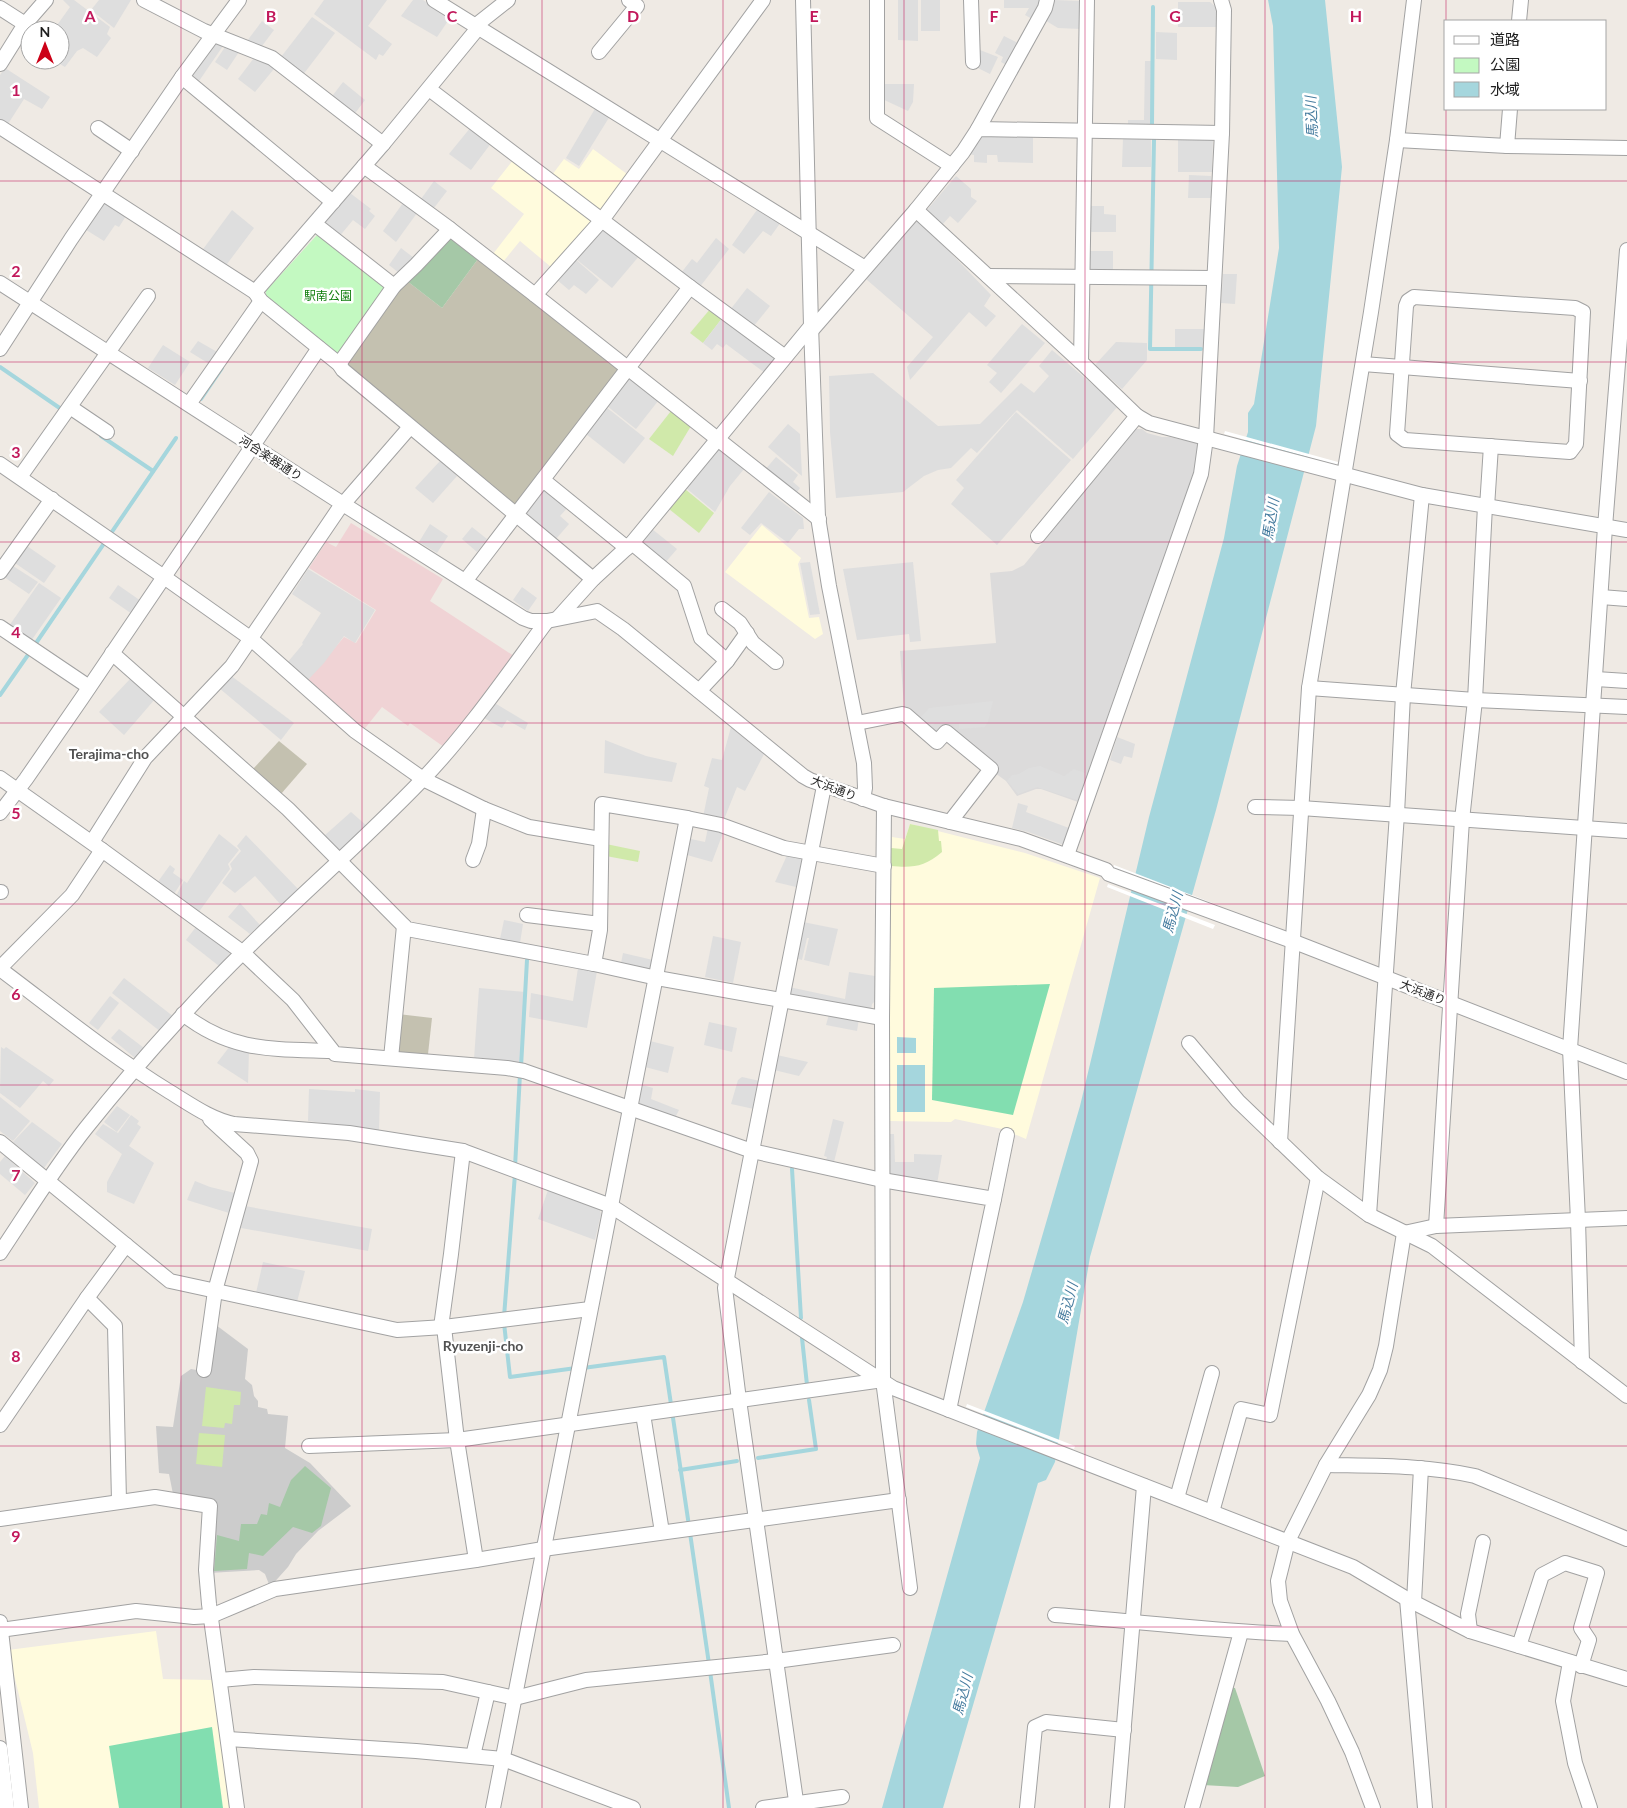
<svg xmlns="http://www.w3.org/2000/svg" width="1627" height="1808" viewBox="0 0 1627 1808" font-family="Lato,'Noto Sans JP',sans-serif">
<rect width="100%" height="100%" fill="#efeae4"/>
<!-- residential -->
<path fill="#dcdbdb" d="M1135,429H1142L1147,433L1162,437H1170L1201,444L1195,481L1138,629L1078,802L1041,789H1036L1017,796L1006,781L995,773L998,766L946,725L937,734L904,707L900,651L996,643L990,573L1012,571L1024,565Z"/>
<!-- commercial -->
<path fill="#f0d3d5" d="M351,523L443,579L430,601L514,656L444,747L410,723L408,726L382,707L362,732L307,681L344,637L356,643L376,610L309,568L326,542L336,547Z"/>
<!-- education -->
<g fill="#fffbdd">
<path d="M593,149L627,174L600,212L552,175L564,159L579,169Z"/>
<path d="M514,159L594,219L551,267L520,241L503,262L493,254L524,214L491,188Z"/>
<path d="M762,525L801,558L798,564L809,618L819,617L823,634L815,639L725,572Z"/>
<path d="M910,824L1025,853L1100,878L1026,1139L1002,1129L955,1119L951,1122L888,1121L892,837L905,839Z"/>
<path d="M156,1631L163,1679L213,1680L229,1808H39L33,1753L8,1650Z"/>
</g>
<!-- religious -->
<path fill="#ccc" d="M216,1325L248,1349L245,1379L252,1385L254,1396L258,1401V1407L267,1409L268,1414L288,1416L285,1448L310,1463L351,1506L318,1531L296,1554L288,1567L270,1587L265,1574L259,1570L209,1573L214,1505L173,1494L169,1474L159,1473L156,1426L173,1427L181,1376L191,1369L202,1371Z"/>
<!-- construction -->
<g fill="#c4c1b0">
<path d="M478,259L619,369L519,503L512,504L349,366L347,360L372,321L407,281L442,308Z"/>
<path d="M279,741L307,764L281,794L253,769Z"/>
<path d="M398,1014L432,1018L428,1054L398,1053Z"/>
</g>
<!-- grass -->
<g fill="#d0e9aa">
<path d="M711,308L723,317L703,343L690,333Z"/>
<path d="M671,411L691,426L673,456L649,439Z"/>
<path d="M685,489L714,513L699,533L669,509Z"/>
<path d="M910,824L938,830L939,841H941L942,852C924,867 913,868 891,866V848L902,849Z"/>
<path d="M606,844L640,851L638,862L606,856Z"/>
<path d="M206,1387L241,1392L240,1405H234L232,1424L225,1423L224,1428L202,1426Z"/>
<path d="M199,1433L225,1435L222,1467L196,1464Z"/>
</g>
<!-- cemetery -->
<g fill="#a5c8a7">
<path d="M449,235L478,259L442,308L407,281Z"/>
<path d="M305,1466L331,1488L321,1526L312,1533L293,1527L263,1556L249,1553L247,1569L214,1571L217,1535L239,1541L241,1524H257L261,1514L267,1515L269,1503L280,1507L291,1480Z"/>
<path d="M1227,1687L1235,1688L1265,1776L1238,1787L1203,1785Z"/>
</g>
<!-- park -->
<path fill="#c3f9c1" d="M317,235L388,286L337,357L266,299V291Z"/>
<!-- pitch -->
<g fill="#82deb0">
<path d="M1050,984L1013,1115L932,1100L934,988Z"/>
<path d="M212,1727L223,1808H119L109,1746Z"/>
</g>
<!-- parking -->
<g fill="#dedede">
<path d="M63,0H74L110,27L107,34L111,38L97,57L83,48L77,51L65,67L53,60H60V30L55,28L70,7Z"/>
<path d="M99,0H131L114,28L91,10Z"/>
<path d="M324,0H387L368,26L392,44L383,56L379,54L376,60L314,14Z"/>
<path d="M413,0H423L450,18L437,37L401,16Z"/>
<path d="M898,0H918V41L898,40Z"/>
<rect x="921" y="0" width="19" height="31"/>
<path d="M1004,0H1041L1034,20L1025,15L1029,8H1004Z"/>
<path d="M1054,0L1081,1V29L1058,28L1043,19Z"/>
<path d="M1178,2H1210L1217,8L1216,27H1178Z"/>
<path d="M312,17L335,33L302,76L281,57Z"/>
<path d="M262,21L274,30L262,46L247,41Z"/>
<path d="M1156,32L1177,33V60L1156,59Z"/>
<path d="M1004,36L1020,44L1008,66L1001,62L1003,57L995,53Z"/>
<path d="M213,41L225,43L199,81L191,74Z"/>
<path d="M227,44L241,49L227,70L215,62Z"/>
<path d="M980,50L998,57L990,74L976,67Z"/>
<path d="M257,54L278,64L255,92L238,79Z"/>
<path d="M1145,61H1152V125H1128V120H1144Z"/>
<path d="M5,68L50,97L42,109L24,99L6,127L0,123V75Z"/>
<path d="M343,82L365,100L353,116L330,99Z"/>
<path d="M885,84H914L913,102L908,111L880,98V87L884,88Z"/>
<path d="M596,107L610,116L579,166L566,158Z"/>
<path d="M471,127L492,142L471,170L449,154Z"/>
<path d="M979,136H1033V163L998,162L997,155H987V163L974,162V155L967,154Z"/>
<path d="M1123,138H1151V167H1122Z"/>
<path d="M1178,138L1213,139L1212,172H1178Z"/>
<path d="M1189,175L1211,176V198H1188Z"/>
<path d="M956,176L971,189V197L977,201L958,223L950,216L942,225L926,211Z"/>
<path d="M434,181L447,191L434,208L421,199Z"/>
<path d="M350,193L371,209L369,211L375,216L365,229L353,220L338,238L322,225Z"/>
<path d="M104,201L126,216L119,227L115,225L104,241L83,228Z"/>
<path d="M403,203L417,213L396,242L383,231Z"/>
<path d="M1090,206H1104V214L1116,215V232H1090Z"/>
<path d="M759,207L781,222L771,236L763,231L744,254L732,245Z"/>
<path d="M232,210L254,228L224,268L201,252Z"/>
<path d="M916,222H921L991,295L984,306L996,316L986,327L969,312L910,380L907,367L933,337L866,279Z"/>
<path d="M604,225L640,255L612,288L576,259Z"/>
<path d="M716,238L729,249L699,288L681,273L692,259L697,263Z"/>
<path d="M401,248L414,258L399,273L389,265Z"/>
<rect x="1090" y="251" width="23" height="19"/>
<path d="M574,258L599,280L586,294L574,285L569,290L556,279Z"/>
<path d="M1223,274H1237L1235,304L1221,303Z"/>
<path d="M747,288L770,306L753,327L730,310Z"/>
<path d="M723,317L777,358L765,373L726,344L723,348L717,344L712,350L703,343Z"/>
<path d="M1022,324L1045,343L1001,393L989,382L997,373L987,365Z"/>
<path d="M1175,329H1204L1203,348H1175Z"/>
<path d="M198,341L219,353L211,365L190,352Z"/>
<path d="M1116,342L1147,343V360L1122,389L1095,365Z"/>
<path d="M163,345L190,362L175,385L148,368Z"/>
<path d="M1052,350L1118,406L1073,459L1017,410L977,453L971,448L951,468L938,470L924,476L903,492L836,498L830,432L829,376L873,373L938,426L980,424L1021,383L1034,393L1049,376L1039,366Z"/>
<path d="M628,377L658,401L636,429L607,406Z"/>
<path d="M606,407L645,438L624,464L586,434Z"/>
<path d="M1016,412L1071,460L997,545L951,504L964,488L956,480Z"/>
<path d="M788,424L800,434L802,476L768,447Z"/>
<path d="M718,448L744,469L730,486L715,512L686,488Z"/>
<path d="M776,457L798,475L793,482L800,488L794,496L764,471Z"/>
<path d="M440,461L457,476L433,503L415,488Z"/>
<path d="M546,488L569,506L560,516L569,524L555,540L526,514Z"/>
<path d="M769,492L803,518L804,529H799L788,543L761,523L750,535L741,528Z"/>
<path d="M430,524L448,536L437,553L419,542Z"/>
<path d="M472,527L487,539L477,552L462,539Z"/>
<path d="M652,529L677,549L664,564L639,544Z"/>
<path d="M27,546L56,566L44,583L15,563Z"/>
<path d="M810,562L820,614L810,615L800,563Z"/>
<path d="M913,562L921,641L910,642L909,634L857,640L843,569Z"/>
<path d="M13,566L38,582L29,594L4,577Z"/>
<path d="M308,569L375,610L355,643L344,636L324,663L307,681L287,663L303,644L302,643L321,613L292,594Z"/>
<path d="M39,583L61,598L31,641L9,626Z"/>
<path d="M118,585L141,601L132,614L109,598Z"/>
<path d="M522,587L537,598L528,611L513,600Z"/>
<path d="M230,675L294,723L281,740L219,688Z"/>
<path d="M131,678L155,699L124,735L99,712Z"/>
<path d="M993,701L988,722L985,727L959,729V723H935L930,728L919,719L929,708Z"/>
<path d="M493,702L528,723L525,730L507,720L502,728L484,718Z"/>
<path d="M731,727L764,754L745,791L737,787L723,822L703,817L709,788L704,786L712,758L722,760Z"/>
<path d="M1117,737L1135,744L1132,758L1124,756L1121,764L1110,760Z"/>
<path d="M605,740L646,756L677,763L672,782L604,773Z"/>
<path d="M1040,766L1064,776L1074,769L1087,774L1077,800L1037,787L1018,794L1007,781L1012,775L1019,774L1029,768Z"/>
<path d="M1018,803L1028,806L1026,812L1069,828L1064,845L1028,832L1012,828Z"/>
<path d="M351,812L367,826L340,852L324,836Z"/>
<path d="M708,828L723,833L712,862L687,855L691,839L705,842Z"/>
<path d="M219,834L239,850L228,864L230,869L198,913L176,896L184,881L187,883Z"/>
<path d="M246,835L299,890L281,905L255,876L235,893L222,883L232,869L230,864L241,851L237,846Z"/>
<path d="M788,853L803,857L796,887L775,882Z"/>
<path d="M170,865L175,869L173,873L183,880L174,894L157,883Z"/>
<path d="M240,903L260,925L250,934L228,917Z"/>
<path d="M504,920L523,924L520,943L500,939Z"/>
<path d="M803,922L838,929L829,966L804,960L809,938H807L802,960L795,958Z"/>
<path d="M196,927L231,952L219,966L186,940Z"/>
<path d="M713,936L741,942L733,983L705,977Z"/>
<path d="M623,953L653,960L651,969L621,963Z"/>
<path d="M578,968L597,971L587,1028L529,1017L531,993L573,1001Z"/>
<path d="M849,972L875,976V1001L872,1004L871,1010L787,993L789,987L845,999Z"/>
<path d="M124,978L174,1017L161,1032L112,993Z"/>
<path d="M479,988L526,992L521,1063L474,1059Z"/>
<path d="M110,996L119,1003L98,1030L89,1023Z"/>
<path d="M829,1014L859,1019L857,1031L826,1025Z"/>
<path d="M709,1022L737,1028L732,1052L704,1045Z"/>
<path d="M119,1029L144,1048L135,1058L111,1038Z"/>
<path d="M650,1041L674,1047L668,1073L645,1067Z"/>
<path d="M230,1046L249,1051L248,1083L217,1063Z"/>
<path d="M1,1047L4,1049L6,1047L54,1080L49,1086L43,1081L20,1108L0,1093Z"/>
<path d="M777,1055L808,1062L799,1076L774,1070Z"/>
<path d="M742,1077L760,1081L754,1109L731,1104L738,1080Z"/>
<path d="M642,1085L653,1088L651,1099L679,1110L675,1118L639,1104Z"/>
<path d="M309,1089L355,1092V1089L380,1092L379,1131L308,1121Z"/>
<path d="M0,1097L30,1121L13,1141L0,1131Z"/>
<path d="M117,1106L130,1115L117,1132L104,1122Z"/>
<path d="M131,1115L139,1121L137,1124L141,1127L129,1146L154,1163L134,1204L107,1192V1182L122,1154L95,1134L103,1124L118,1133Z"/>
<path d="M833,1119L844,1122L834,1162L826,1160L827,1157L824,1156Z"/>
<path d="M32,1122L62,1144L44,1168L13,1142Z"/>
<path d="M889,1134H894L895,1162H914V1154L942,1155L937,1184L888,1175Z"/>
<path d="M5,1156L35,1183L25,1195L0,1174V1162Z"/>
<path d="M195,1181L210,1187L235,1193L229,1213L187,1200Z"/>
<path d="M548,1190L599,1208L601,1214L595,1240L538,1219Z"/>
<path d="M245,1206L372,1229L368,1251L241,1228Z"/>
<path d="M263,1262L305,1271L297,1302L256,1293Z"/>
</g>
<!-- water -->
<g fill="#a5d6dd">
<path d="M1268,0H1325L1342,167L1316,426L1216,810L1090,1257L1055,1462L1046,1480L1038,1483L943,1808H882L980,1458L976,1444L977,1432L1023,1302L1080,1106L1149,817L1224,538L1237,466L1248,432V413L1254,404L1279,248L1273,26Z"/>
<path d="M897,1037L916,1038V1053H897Z"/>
<rect x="897" y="1065" width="28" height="47"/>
</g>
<!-- pier -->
<g fill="#fff">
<path d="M1225,431L1338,462L1337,465L1224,434Z"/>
<path d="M1114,865L1220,906L1215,921L1110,881Z"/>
<path d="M1108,884L1215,925L1213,929L1107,887Z"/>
<path d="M967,1404L1075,1446L1074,1449L966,1407Z"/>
</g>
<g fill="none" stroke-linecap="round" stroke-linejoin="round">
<!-- stream -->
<g stroke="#a5d6dd" stroke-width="4">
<path d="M1153,7L1152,124L1154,140L1150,349H1201"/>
<path d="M0,367L64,411"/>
<path d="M201,399L222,368"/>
<path d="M101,436L153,471"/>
<path d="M34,646L176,438"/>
<path d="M0,695L30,652"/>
<path d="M521,1067L527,960"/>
<path d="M515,1167L520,1074"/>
<path d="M792,1169L801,1318"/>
<path d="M504,1317L515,1174"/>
<path d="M504,1323L510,1377L576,1368"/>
<path d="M802,1338L807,1385"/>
<path d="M583,1368L664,1357L689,1526"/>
<path d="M758,1458L816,1449L809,1400"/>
<path d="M680,1470L737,1461"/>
<path d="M690,1533L709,1664"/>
<path d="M710,1671L729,1808"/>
</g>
<defs>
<g id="minor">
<path d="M144,0L204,31L272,58L383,144L478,28"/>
<path d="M434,0L865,268"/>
<path d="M763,0L602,220L535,295L819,519"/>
<path d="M803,0L811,326L818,517L829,586L864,763L865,788L863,799"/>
<path d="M877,0V118L952,166"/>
<path d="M971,0L973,62"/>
<path d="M0,8L25,24"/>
<path d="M1519,21L1521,0"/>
<path d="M475,26L508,0"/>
<path d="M599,52L637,6L629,0"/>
<path d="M0,64L25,24L46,0"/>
<path d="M182,77L333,202"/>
<path d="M429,89L690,287L785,357"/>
<path d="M0,127L255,292L261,301L339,364L343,370L593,579"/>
<path d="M98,128L132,151"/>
<path d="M978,129L1045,8L1047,0"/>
<path d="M1397,140L1507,146L1627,148"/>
<path d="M1507,146L1510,109"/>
<path d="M364,166L450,229L535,295"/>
<path d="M916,210L1081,362L1137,416L1038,536"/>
<path d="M315,224L394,286"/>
<path d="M988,276L1214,278"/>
<path d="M0,283L343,504L523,618L531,621H547L597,611L623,629L803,776L810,780L884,806L1021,839L1106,870L1109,874L1292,941L1627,1072"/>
<path d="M255,292L383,144"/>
<path d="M1414,297L1575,308L1583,312L1576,444L1570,452L1405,440L1397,434L1406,306L1408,301Z"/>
<path d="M811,331L916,210L963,152L978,129L1222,133"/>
<path d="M0,349L71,239L182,77L239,0"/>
<path d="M1081,362L1087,0"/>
<path d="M339,364L394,286L416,265L450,229"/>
<path d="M1363,364L1580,381"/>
<path d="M189,404L261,301"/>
<path d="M70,407L107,432"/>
<path d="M1137,416L1149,423L1422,495L1627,530"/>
<path d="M0,464L164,577L250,638L355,731L423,779L484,809L529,827L601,839"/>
<path d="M20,477L148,296"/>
<path d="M543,480L627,548"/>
<path d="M1487,507L1491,446"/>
<path d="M632,543L684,586L701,638L727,661L699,691"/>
<path d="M0,572L52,499"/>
<path d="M466,580L690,287"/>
<path d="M1601,597L1627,599"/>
<path d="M722,609L740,623L753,643L776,662"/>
<path d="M558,618L593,579L632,543L811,326"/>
<path d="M0,627L89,687"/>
<path d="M112,653L288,809L407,929L594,964L657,978L882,1018"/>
<path d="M727,661L747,633"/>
<path d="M1596,679L1627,681"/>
<path d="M1309,688L1475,700L1627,707"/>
<path d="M857,723L902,714L906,715L937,742L946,732L991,769L950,822"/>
<path d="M0,778L102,850L242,952L293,1000L335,1054L507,1068L524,1071L752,1151L882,1180L994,1199L949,1410"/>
<path d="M884,806L882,1018L883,1380L910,1588"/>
<path d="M1255,807L1301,808L1627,831"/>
<path d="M0,813L26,779L82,698L319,348"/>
<path d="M92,842L145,758L232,666L338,510L410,427"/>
<path d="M1067,855L1201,474L1206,438L1222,133L1224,10L1221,0"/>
<path d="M473,860L479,844L484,809"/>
<path d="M0,892H1"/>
<path d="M527,915L600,924"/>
<path d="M594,964L600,930L602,804L687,818"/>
<path d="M0,968L72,895L102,850"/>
<path d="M0,969C56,1011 110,1055 170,1092C190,1104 210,1119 234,1124L349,1133L463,1151L611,1206L893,1388L1353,1567L1407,1599L1470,1631L1627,1679"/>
<path d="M183,1014C231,1052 273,1049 331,1051"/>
<path d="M1189,1043L1238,1101L1318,1178L1369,1215L1432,1246L1627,1396"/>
<path d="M391,1058L404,926"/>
<path d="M0,1142L170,1281L397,1330L444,1327L590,1309"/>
<path d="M1280,1142L1309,688L1371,312L1397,140L1414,0"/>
<path d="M994,1199L1007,1135"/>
<path d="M1369,1215L1397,814L1403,695L1422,495"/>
<path d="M1436,1226L1462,820L1475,700L1485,506"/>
<path d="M1404,1233L1436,1226L1627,1218"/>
<path d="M0,1253C28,1211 55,1167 86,1128C117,1089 149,1052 182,1016C257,932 344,861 422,780C469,731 507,675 547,621"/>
<path d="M87,1298L115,1326L119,1501"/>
<path d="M441,1327L451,1254L463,1151"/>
<path d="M444,1327L457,1440L476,1560"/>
<path d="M1582,1362L1578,1220L1570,1049L1605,527L1627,250"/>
<path d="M204,1370L215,1291L251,1161L247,1153L210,1119"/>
<path d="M643,1414L662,1532"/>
<path d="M0,1425L87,1298L126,1245"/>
<path d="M309,1446L457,1440L883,1380"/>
<path d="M1326,1465C1376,1466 1426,1465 1475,1476L1627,1539"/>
<path d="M1177,1498L1212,1373"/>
<path d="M1212,1512L1241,1409L1270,1415L1318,1178"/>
<path d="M0,1519L155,1497L210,1506L206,1570L209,1604L237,1808"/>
<path d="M1407,1599L1425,1808"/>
<path d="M1414,1602L1421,1468"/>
<path d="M1055,1615C1134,1621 1213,1631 1292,1634"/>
<path d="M0,1622L21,1808"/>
<path d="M0,1630L136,1611L194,1617L211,1616L275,1589L476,1560L543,1549L899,1500"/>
<path d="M1470,1631L1468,1614L1483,1542"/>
<path d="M1519,1646L1542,1575L1565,1563L1597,1573L1581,1628L1589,1640L1581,1666"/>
<path d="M1570,1662L1563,1701L1575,1763L1590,1808"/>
<path d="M220,1680L254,1677L443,1682L515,1698L586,1680L776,1661L893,1645"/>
<path d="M228,1739L416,1751L503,1759L633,1808"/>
<path d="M0,1748L7,1808"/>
<path d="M473,1756L488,1692"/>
<path d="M493,1808L687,818L721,825L784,848L884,866"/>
<path d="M763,1808L842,1797"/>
<path d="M797,1808L739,1400L725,1288L824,786"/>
<path d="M1027,1808L1035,1727L1046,1722L1124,1730"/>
<path d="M1117,1808L1144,1486"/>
<path d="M1192,1808L1241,1632"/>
<path d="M1373,1808L1352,1752L1328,1701L1292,1634L1280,1601L1278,1581L1288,1541L1326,1465L1369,1395L1380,1370L1386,1346L1404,1233"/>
</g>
</defs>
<!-- minor casing -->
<use href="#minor" stroke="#a2a2a2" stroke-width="16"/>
<!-- minor -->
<use href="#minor" stroke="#fff" stroke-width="14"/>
</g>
<!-- grid -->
<path fill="none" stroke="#c2185b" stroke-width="1" stroke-opacity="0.55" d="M181,0V1808M362,0V1808M542,0V1808M723,0V1808M904,0V1808M1085,0V1808M1265,0V1808M1446,0V21M1446,109V1808M0,181H1627M0,362H1627M0,542H1627M0,723H1627M0,904H1627M0,1085H1627M0,1266H1627M0,1446H1627M0,1627H1627"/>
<g text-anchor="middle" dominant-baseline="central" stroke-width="5" stroke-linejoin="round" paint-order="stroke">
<!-- park labels -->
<g font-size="12" fill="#0f7d0c" stroke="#fff">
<text x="328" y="295">駅南公園</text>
</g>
<!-- street labels -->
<g font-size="12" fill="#1e1e1e" stroke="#fff">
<text transform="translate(271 458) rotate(33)">河合楽器通り</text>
<text transform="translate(834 788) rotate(21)">大浜通り</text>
<text transform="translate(1423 992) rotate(21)">大浜通り</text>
</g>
<!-- water labels -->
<g font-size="14" font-style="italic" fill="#457b9e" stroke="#fff">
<text transform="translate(1311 117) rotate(-93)">馬込川</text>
<text transform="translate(1270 519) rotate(-81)">馬込川</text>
<text transform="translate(1172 912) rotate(-75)">馬込川</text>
<text transform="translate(1067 1303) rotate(-75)">馬込川</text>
<text transform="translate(962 1694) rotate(-75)">馬込川</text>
</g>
<!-- neighbourhood labels -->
<g font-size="14" font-weight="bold" fill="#515151" stroke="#fff">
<text x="109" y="753">Terajima-cho</text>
<text x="483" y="1345">Ryuzenji-cho</text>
</g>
</g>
<g font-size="16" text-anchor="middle" font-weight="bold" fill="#c2185b" stroke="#fff" stroke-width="5" stroke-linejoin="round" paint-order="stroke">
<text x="90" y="22">A</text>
<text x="271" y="22">B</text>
<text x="452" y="22">C</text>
<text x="633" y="22">D</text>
<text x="814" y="22">E</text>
<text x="994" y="22">F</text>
<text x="1175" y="22">G</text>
<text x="1356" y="22">H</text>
<text x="16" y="96">1</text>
<text x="16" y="277">2</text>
<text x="16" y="458">3</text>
<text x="16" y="638">4</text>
<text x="16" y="819">5</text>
<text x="16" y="1000">6</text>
<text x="16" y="1181">7</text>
<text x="16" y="1362">8</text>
<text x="16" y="1542">9</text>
</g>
<!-- legend -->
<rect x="1444" y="20" width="162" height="90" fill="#ffffff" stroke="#a5a5a5"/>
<rect x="1454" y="36" width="25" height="8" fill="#ffffff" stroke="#a5a5a5"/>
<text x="1490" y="45" font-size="15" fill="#1e1e1e">道路</text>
<rect x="1454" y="58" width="25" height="15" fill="#c3f9c1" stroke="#a5a5a5"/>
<text x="1490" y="70" font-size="15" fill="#1e1e1e">公園</text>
<rect x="1454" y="82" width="25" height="15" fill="#a5d6dd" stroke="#a5a5a5"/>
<text x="1490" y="95" font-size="15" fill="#1e1e1e">水域</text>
<!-- north arrow -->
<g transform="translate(45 45)"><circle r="24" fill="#ffffff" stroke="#a5a5a5"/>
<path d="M0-4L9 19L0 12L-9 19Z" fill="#cc0117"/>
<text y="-8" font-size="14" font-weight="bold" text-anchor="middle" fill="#1e1e1e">N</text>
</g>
</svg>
